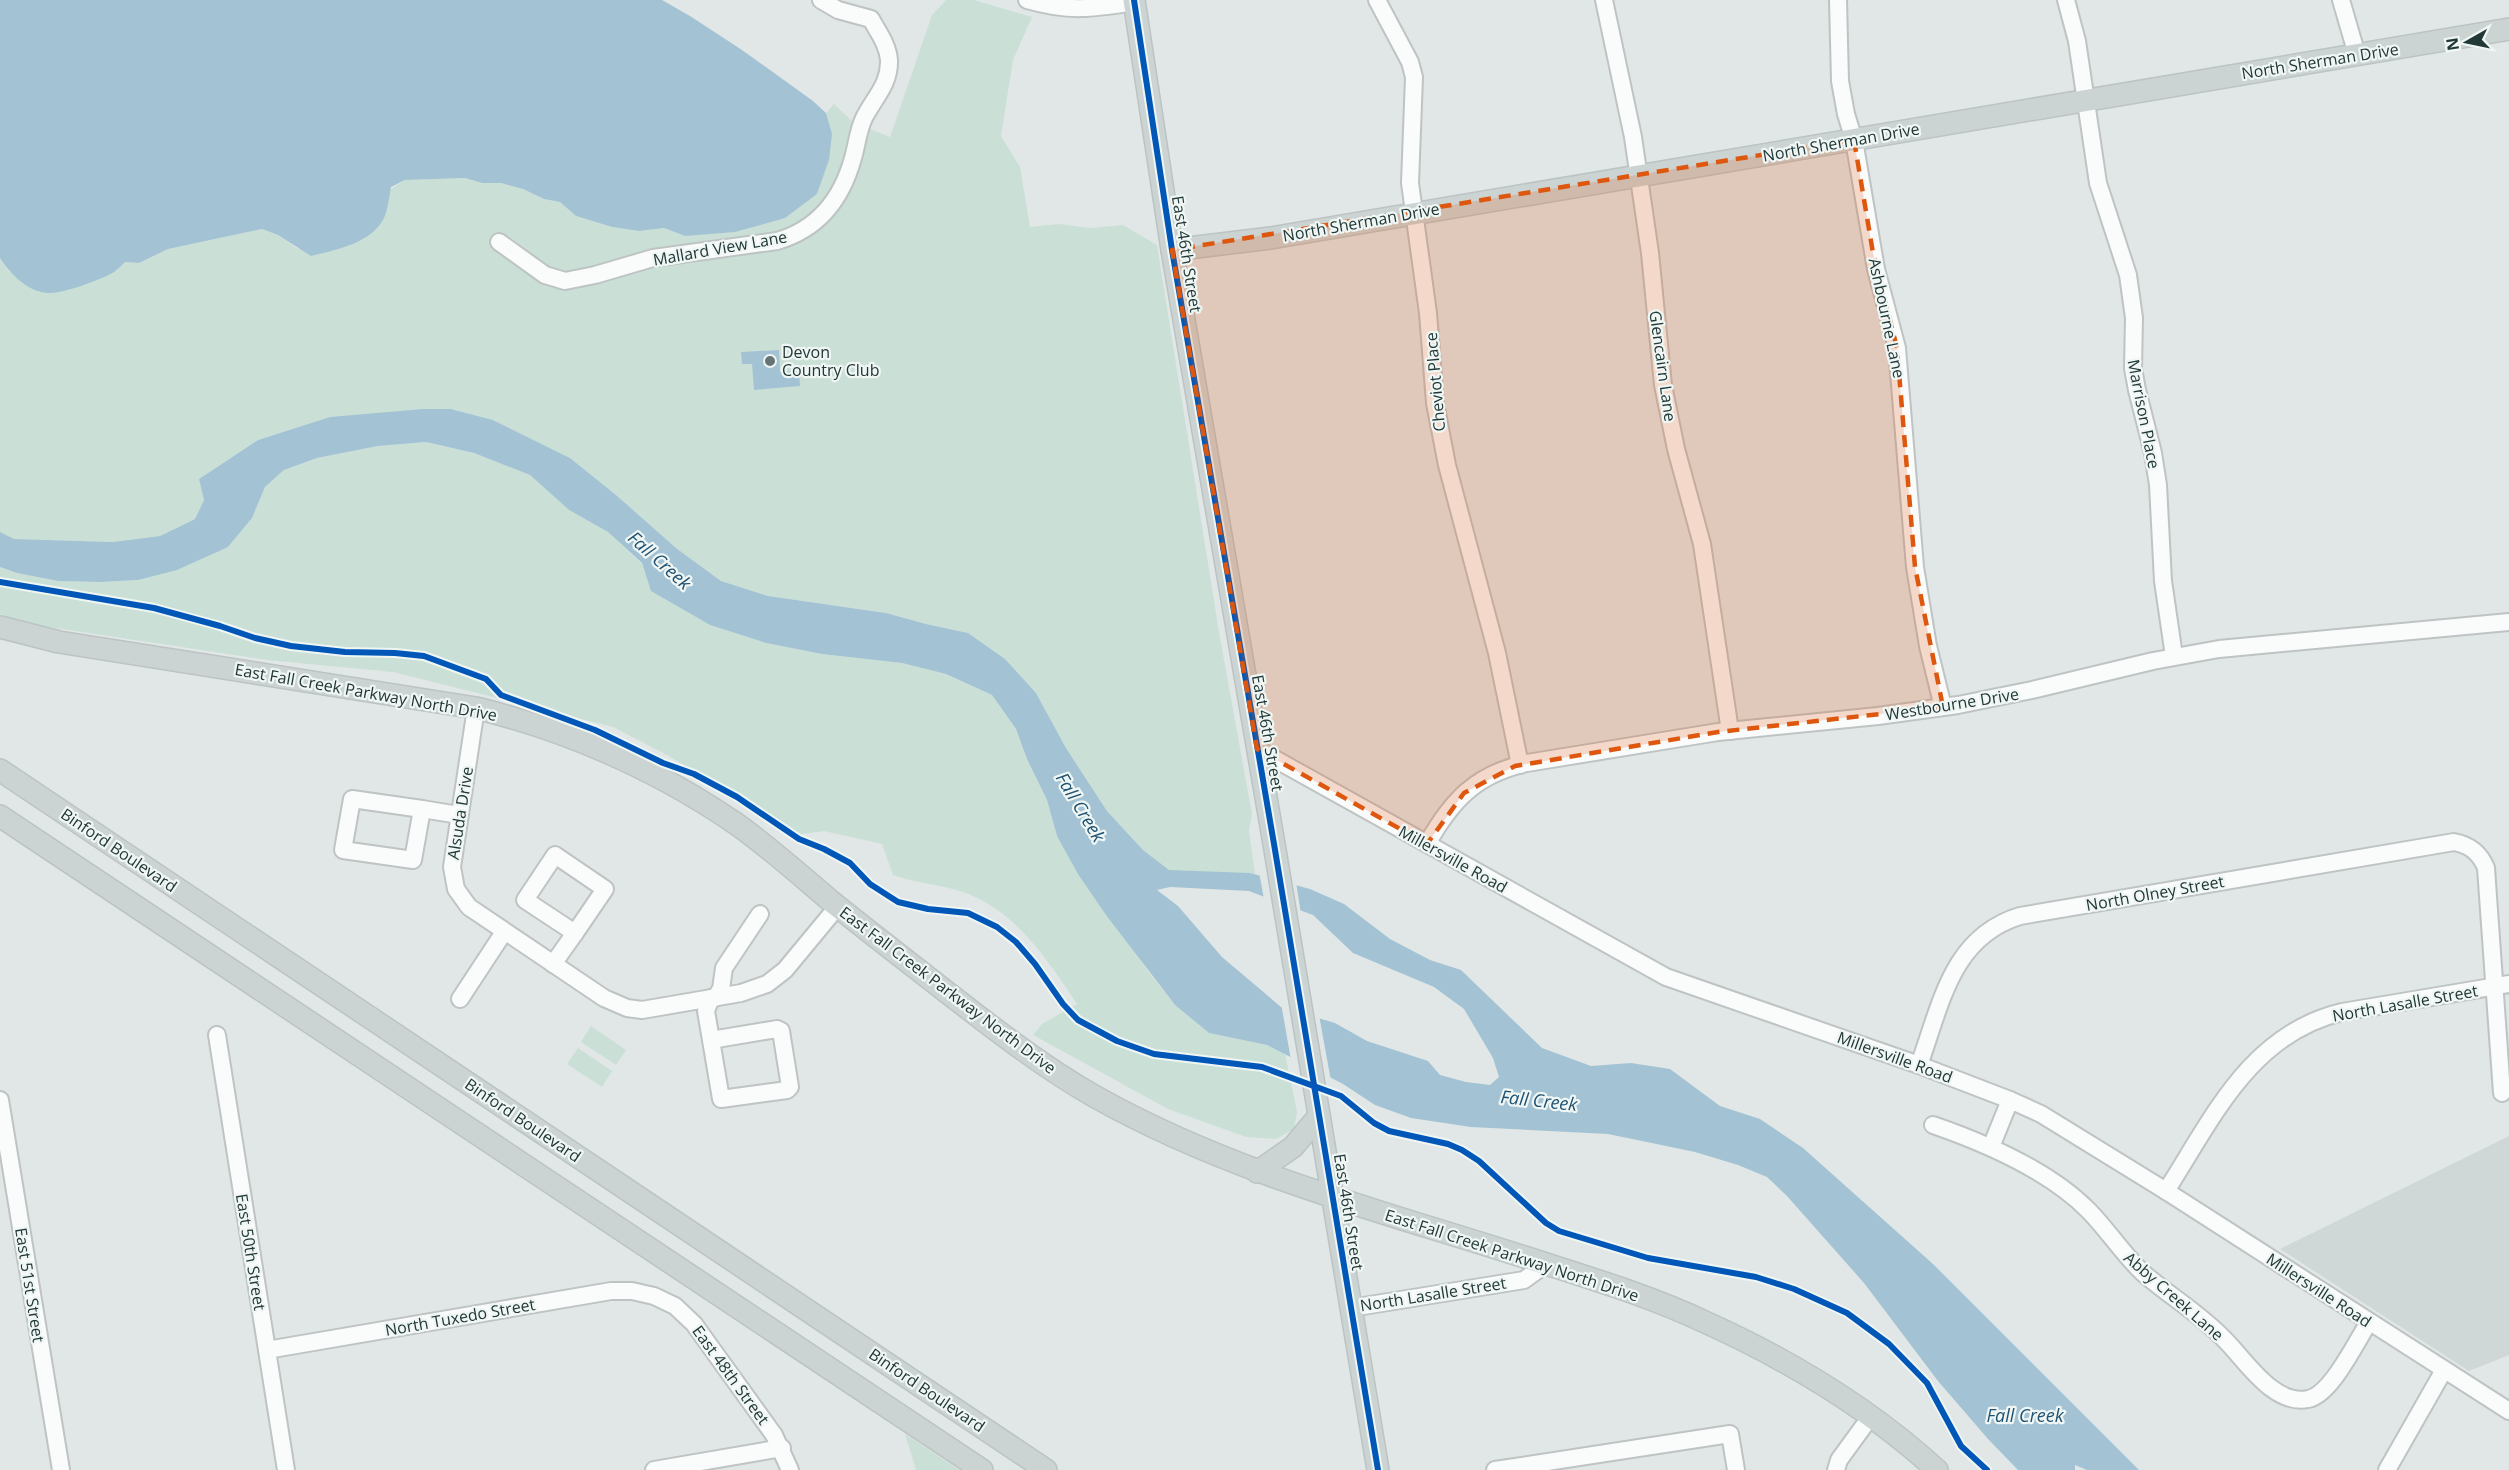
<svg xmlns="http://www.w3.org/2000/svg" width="2509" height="1470" viewBox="0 0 2509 1470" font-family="'Open Sans',sans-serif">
<rect width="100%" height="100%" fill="#e1e7e6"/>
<!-- built -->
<path fill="#cfd8d6" d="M2509,1136V1355L2469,1371L2280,1249Z"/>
<!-- green -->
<g fill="#cae0d6">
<path d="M946,0H974L1032,17L1013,60L1001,136L1020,167L1030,227L1059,224L1090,228L1123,225L1157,245L1219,632L1252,814L1249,831L1255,874L1169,871L1143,850L1107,811L1066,748L1036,693L968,633L926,624L886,613L768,596L721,581L676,548L616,495L570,458L493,420L452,409L330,417L258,440L199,479L204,500L195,519L160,536L113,542L13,539L0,532V258L8,271L49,294C75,287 104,281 125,262L139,263L168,249L262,229L278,235L298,249L405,180L465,178L482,183H501L523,189L544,199L560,202L576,216L612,227L639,231L664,228L685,236L817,194C828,163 835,145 826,113L834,104L853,122L890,137L932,15Z"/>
<path d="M426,442L474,453L530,475L569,510L608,532L642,564L652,591L710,625L766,643L822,654L902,663L946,674L992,695L1016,729L1027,759L1047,800L1057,836L1147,970L1175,1005L1209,1033L1267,1045L1285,1054L1297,1112L1294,1129L1276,1139L1246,1137L1168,1109L1033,1035L1042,1024L1077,1004C1046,958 1015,909 960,891C938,884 915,883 893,875L882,844L824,831L796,835L669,756L613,727L393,672L267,660L22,623L0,614V567L17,573L58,581L100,582L138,580L228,547L252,518L265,487L284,470L317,458L378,446Z"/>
<path d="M591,1026L626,1050L616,1065L581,1042Z"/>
<path d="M578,1048L612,1071L602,1087L567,1064Z"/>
<path d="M905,1434L959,1470H916Z"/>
</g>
<!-- water -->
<g fill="#a3c3d4" fill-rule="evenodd">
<path d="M0,0H662L690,16L742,50L813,101L826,113L832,134L829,160L817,194L785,218L735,232L685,236L664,228L639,231L612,227L576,216L560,202L544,199L523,189L501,183H482L465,178L405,180L391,187C389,197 388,211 383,220C369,244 335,250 311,256L278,235L262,229L168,249L139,263L125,262C122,265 118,269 114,272C103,279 60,295 47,293C27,291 10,274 0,258Z"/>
<path d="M779,350L780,372L799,371L800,386L754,390L752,364H742L741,352Z"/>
<path d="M423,409H451L493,420L570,458L616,495L676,548L721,581L768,596L886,613L926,624L968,633L1005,659L1036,693L1066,748L1107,811L1143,850L1169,870L1250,873L1310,889L1344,904L1390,939L1430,960L1461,970L1542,1048L1591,1066L1631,1063L1670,1069L1720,1106L1760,1119L1803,1148L1933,1264L2139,1470H2087L2075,1465V1470H2018L1988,1439L1938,1381L1864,1283L1787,1196L1767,1177L1738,1165L1695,1152L1608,1134L1471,1127L1411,1118L1375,1105L1343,1084L1267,1045L1209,1033L1175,1005L1106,915L1078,874L1057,836L1047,800L1027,759L1016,729L992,695L946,674L902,663L822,654L766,643L710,625L651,591L642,563L608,532L569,510L530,475L474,453L426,442L378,446L317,458L284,470L265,487L252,518L228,547L177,570L138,580L100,582L58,581L17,573L0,567V532L14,539L113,542L160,536L195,519L204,500L199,479L258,440L330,417ZM1170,887L1249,891L1313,915L1353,953L1434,987L1464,1009L1493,1058L1499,1077L1490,1085L1466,1082L1440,1075L1428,1061L1367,1041L1335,1023L1281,1007L1222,957L1178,906L1157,890Z"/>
</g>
<!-- pier -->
<g fill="#e1e7e6">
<path d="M1259,872L1296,882L1301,914L1264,899Z"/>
<path d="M1281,1003L1319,1015L1331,1081L1291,1060Z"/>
</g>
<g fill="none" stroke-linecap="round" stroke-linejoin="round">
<defs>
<g id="minor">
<path d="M1027,0C1068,12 1092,9 1134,2"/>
<path d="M1377,0L1410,62L1414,77L1410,183L1428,313L1435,403L1447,465L1497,653L1520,765"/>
<path d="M1604,0L1633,137L1650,253L1663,385L1676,449L1702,544L1730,731"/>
<path d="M1838,0L1840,81L1846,114L1854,140L1876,269L1897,348L1915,567L1928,646L1943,707"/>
<path d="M2066,0L2077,41L2098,183L2128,275L2134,318L2133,368L2137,390L2153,453L2158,485L2163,581L2174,656"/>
<path d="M2341,0L2357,55"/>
<path d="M499,242L545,275L565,281L595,275L653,258L777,241C819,229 842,198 853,158C857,145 858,130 864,118C874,98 890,84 889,60C888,45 878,32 871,19L838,10L821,0"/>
<path d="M476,708L452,867L456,889L469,907L604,998L627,1008L642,1010L741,993L767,984L785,970L838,906"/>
<path d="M1257,749L1666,977L1919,1065L2010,1100L2041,1114L2166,1191L2509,1411"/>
<path d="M352,799L422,809L413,860L343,850Z"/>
<path d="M422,809L459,815"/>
<path d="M1427,844C1452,800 1476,774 1527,763L1718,732L1878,716L1958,705L2032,690L2153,661L2219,649L2509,622"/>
<path d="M555,855L605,889L575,933L525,900Z"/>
<path d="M553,964L575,933"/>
<path d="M711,998L706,1011L711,1040"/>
<path d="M715,998L721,989L724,968L760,914"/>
<path d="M460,999L504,932"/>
<path d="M777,1029L781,1031L790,1087L787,1090L721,1099L711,1040Z"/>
<path d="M217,1035L286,1470"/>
<path d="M1919,1065C1941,1005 1951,937 2020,916L2454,842C2470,845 2480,853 2486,868L2502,1093"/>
<path d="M0,1100L61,1470"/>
<path d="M1933,1125C1985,1143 2048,1170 2088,1210C2107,1229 2122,1253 2142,1272C2169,1296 2201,1314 2226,1341C2246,1361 2274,1406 2308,1399C2331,1395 2356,1342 2369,1322"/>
<path d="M1991,1147L2010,1100"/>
<path d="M2166,1191C2213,1118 2250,1034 2342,1012L2509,984"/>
<path d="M1351,1308L1524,1280L1546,1264"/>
<path d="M267,1350L611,1291H632L654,1296L675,1306L694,1324L774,1435L790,1470"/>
<path d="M654,1470L782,1448"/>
<path d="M1495,1470L1730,1434L1736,1470"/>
<path d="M1836,1470L1839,1460L1871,1416"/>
<path d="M2387,1470L2444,1370"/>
</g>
<g id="major">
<path d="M1134,0L1172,250L1274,844L1378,1470"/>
<path d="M1172,250L1271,238L2509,29"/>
<path d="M0,627L59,642L476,708C569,731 656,769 735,823C769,847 800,875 832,902C869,932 907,961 944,990C992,1027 1041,1066 1094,1096C1234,1175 1389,1213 1540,1262C1596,1280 1652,1297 1705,1322C1789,1360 1869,1408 1937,1470"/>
<path d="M0,770L1046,1470"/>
<path d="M0,816L982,1470"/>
<path d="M1257,1172L1293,1147L1319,1116"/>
</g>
</defs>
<!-- minor casing -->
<use href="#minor" stroke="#bec3c3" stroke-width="20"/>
<!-- major casing -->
<use href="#major" stroke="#bcc3c3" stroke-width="24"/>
<!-- minor -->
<use href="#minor" stroke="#fafbfb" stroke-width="16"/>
<!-- major -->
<use href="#major" stroke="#ccd4d3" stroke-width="21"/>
<defs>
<g id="cycleway">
<path d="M1134,0L1172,250L1274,844L1378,1470"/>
<path d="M0,582L154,608L220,626L255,638L291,646L345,652L395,653L424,656L486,679L501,695L595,730L663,763L694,774L737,797L799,839L824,849L850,863L870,884L898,902L928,909L968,913L997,927L1016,942L1035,964L1063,1004L1078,1020L1117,1041L1154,1054L1262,1067L1341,1096L1374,1123L1389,1131L1448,1144L1462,1150L1479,1161L1546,1223L1559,1231L1648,1258L1756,1277L1794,1289L1847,1313L1889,1344L1927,1383L1961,1446L1987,1470"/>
</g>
</defs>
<!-- cycleway casing -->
<use href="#cycleway" stroke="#eff6f4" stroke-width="10"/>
<!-- cycleway -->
<use href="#cycleway" stroke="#0057b8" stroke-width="6"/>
</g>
<!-- marked area -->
<path fill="#de570e" fill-opacity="0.2" stroke="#de570e" stroke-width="4.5" stroke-dasharray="12 8" stroke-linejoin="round" d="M1854,140L1873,253L1897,348L1915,567L1943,707L1718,732L1515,766L1464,793L1427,844L1257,749L1172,250Z"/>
<!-- markers -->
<circle fill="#647574" stroke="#eff6f4" stroke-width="2" cx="770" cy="361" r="6"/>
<g text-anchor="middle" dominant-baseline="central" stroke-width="4.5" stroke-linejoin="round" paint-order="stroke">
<!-- street labels -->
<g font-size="16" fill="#213837" stroke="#eff6f4">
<text transform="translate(2320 61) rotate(-9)">North Sherman Drive</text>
<text transform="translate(1841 142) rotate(-10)">North Sherman Drive</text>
<text transform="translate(1361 222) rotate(-10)">North Sherman Drive</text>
<text transform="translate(720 248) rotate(-10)">Mallard View Lane</text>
<text transform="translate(1187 254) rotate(81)">East 46th Street</text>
<text transform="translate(1887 318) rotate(78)">Ashbourne Lane</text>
<text transform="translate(1663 366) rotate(82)">Glencairn Lane</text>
<text transform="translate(1435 382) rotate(-95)">Cheviot Place</text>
<text transform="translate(2144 414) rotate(79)">Marrison Place</text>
<text transform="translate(366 692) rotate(10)">East Fall Creek Parkway North Drive</text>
<text transform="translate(1952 704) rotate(-9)">Westbourne Drive</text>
<text transform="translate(1268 733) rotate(80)">East 46th Street</text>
<text transform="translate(460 813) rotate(-81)">Alsuda Drive</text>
<text transform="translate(119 850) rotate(34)">Binford Boulevard</text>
<text transform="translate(1453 859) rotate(29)">Millersville Road</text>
<text transform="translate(2155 893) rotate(-10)">North Olney Street</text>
<text transform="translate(948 990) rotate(37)">East Fall Creek Parkway North Drive</text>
<text transform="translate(2405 1003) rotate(-10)">North Lasalle Street</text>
<text transform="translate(1895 1057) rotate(20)">Millersville Road</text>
<text transform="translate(523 1120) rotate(34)">Binford Boulevard</text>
<text transform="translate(1349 1212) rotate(81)">East 46th Street</text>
<text transform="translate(251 1252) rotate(81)">East 50th Street</text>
<text transform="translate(1512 1255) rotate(18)">East Fall Creek Parkway North Drive</text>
<text transform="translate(30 1285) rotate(81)">East 51st Street</text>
<text transform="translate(2319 1290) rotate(33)">Millersville Road</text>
<text transform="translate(1433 1294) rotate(-9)">North Lasalle Street</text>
<text transform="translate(2174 1296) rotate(41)">Abby Creek Lane</text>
<text transform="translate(460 1317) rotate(-10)">North Tuxedo Street</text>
<text transform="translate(731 1375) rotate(54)">East 48th Street</text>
<text transform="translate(927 1390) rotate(34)">Binford Boulevard</text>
</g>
<!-- poi labels -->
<g font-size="16" fill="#213837" stroke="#eff6f4" text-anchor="start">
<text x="782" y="352">Devon<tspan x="782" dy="18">Country Club</tspan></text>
</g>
<!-- water labels -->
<g font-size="18" font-style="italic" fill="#1e5171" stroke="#eff6f4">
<text transform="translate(660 560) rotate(42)">Fall Creek</text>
<text transform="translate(1081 807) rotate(59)">Fall Creek</text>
<text transform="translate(1539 1100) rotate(6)">Fall Creek</text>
<text x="2025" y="1415">Fall Creek</text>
</g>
</g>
<!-- north arrow -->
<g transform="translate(2467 42) rotate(261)" stroke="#eff6f4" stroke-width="4.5" paint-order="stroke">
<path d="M0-4.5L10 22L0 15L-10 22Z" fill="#213837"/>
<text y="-9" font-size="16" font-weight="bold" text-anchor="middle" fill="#213837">N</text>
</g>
</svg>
